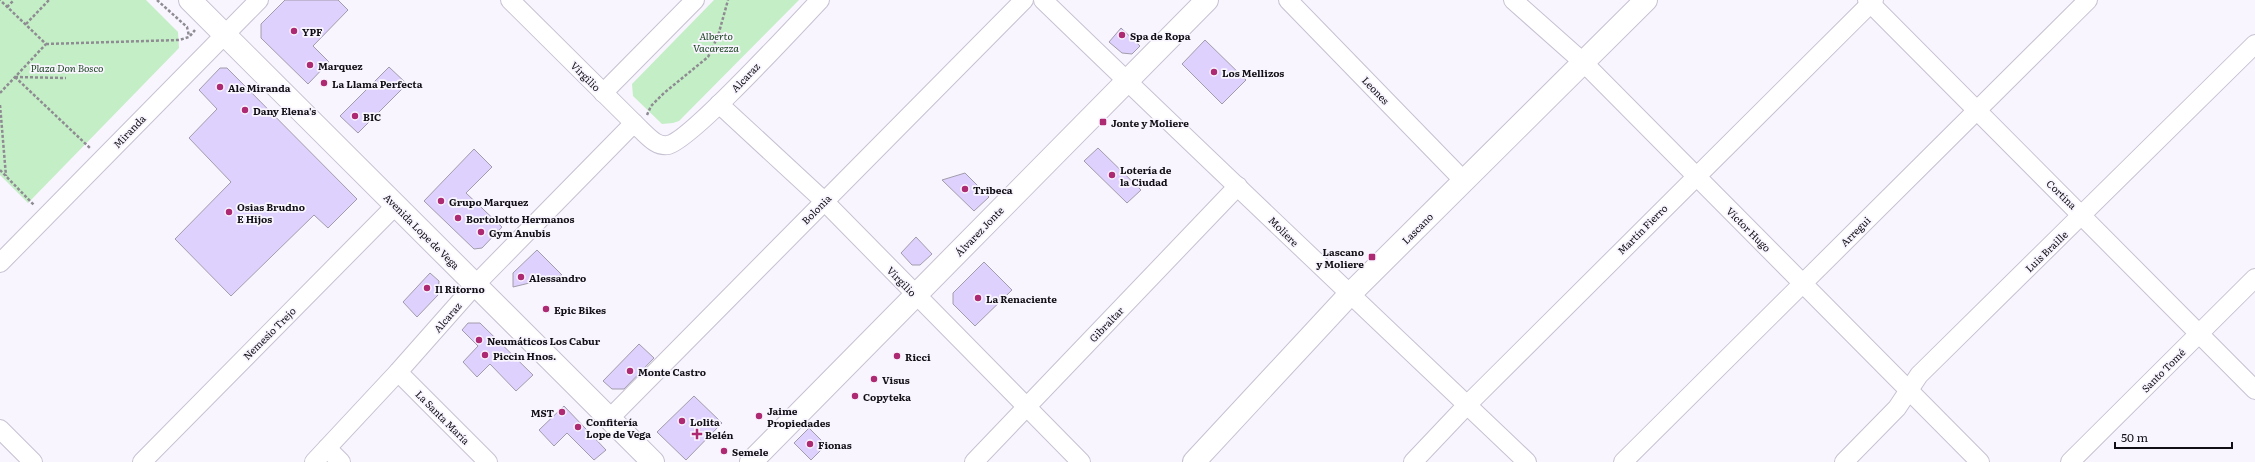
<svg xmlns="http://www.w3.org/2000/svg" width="2255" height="462" viewBox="0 0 2255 462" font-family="Literata,serif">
<rect width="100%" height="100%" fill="#f9f5ff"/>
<!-- green -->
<g fill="#c4eec5">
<path d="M0,0H146L178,32L179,48L28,203L0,175Z"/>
<path d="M714,0H799L679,121L673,123L662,124L633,96L632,84Z"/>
</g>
<!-- building -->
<g fill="#dfd1fd" stroke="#a19cab">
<path d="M285,0H338L348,10L313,46L329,62L308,84L261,38V24Z"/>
<path d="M1121,28L1140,46L1132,54L1122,53L1109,42Z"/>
<path d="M1205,40L1246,80L1222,104L1182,64Z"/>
<path d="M389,67L407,84L358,133L340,116Z"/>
<path d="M220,68H227L357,199L328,228L314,215L231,296L175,239L231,182L189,138L217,109L199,90Z"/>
<path d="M1098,148L1141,190L1127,203L1084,161Z"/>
<path d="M474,149L492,167L466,193L502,227L482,248L474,249L424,201Z"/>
<path d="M965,173L989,197L974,211L942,180Z"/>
<path d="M916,237L932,254L920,265H912L901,253Z"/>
<path d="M537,250L562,275L513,287V273Z"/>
<path d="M984,262L1012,290L975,326L953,304V293Z"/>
<path d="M430,273L439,281L438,295L417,317L403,302Z"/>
<path d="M468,323H480L533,375L516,391L490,364L477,377L463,362L478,346L462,330Z"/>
<path d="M639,344L654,358L624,389H612L603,381Z"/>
<path d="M694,396L722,423L686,460L657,432Z"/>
<path d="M564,406L606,450L594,460L567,433L554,446L539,430Z"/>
<path d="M809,428L826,445L811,460L794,443Z"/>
</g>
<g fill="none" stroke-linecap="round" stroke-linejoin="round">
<defs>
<g id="minor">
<path d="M510,0L640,129C648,136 656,147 668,145C690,141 797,24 820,0"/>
<path d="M1043,0C1203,155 1365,308 1527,462"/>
<path d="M1288,0L1464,181"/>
<path d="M1513,0L1584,63L1980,462"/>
<path d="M1867,0L2255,390"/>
<path d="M603,93L695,0"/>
<path d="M719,104L824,201L1081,462"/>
<path d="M0,263L259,0"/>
<path d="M398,372L488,462"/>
<path d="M610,418L1024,0"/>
<path d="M0,429L33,462"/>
<path d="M327,448L341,462"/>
<path d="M142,462L396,205"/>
<path d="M314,462L398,372L475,285L634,123"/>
<path d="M974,462L1238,186"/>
<path d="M1413,462L1467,405L1874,0"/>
<path d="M1623,462L2088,0"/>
<path d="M1844,462L1897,408L1919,375L2255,44"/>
<path d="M2070,462L2255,278"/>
</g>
<g id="tertiary">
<path d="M751,462L1207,0"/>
<path d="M1194,462L1349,295L1646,0"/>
</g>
<path id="secondary" d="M190,0L653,462"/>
</defs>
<!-- minor casing -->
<use href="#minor" stroke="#c7c1d1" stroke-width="20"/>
<!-- tertiary casing -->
<use href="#tertiary" stroke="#c7c1d1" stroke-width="24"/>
<!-- secondary casing -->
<use href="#secondary" stroke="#c7c1d1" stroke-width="24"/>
<!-- path -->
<g stroke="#8e8b93" stroke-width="2.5" stroke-dasharray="3 2" stroke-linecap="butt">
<path d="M157,0L187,27L189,36"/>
<path d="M7,7L14,0"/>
<path d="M26,24L49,0"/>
<path d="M46,44L179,40L189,37L195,30"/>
<path d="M15,77L90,148"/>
<path d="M15,77L66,78"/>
<path d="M0,93L46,44L0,0"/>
<path d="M0,105L6,176"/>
<path d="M647,115L651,106L664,93L708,57L718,36L728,0"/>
<path d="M0,170L34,205"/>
</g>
<!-- minor -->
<use href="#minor" stroke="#fff" stroke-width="18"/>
<!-- tertiary -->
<use href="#tertiary" stroke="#fff" stroke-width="22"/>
<!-- secondary -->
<use href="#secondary" stroke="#fff" stroke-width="22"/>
</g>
<!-- markers -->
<g fill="#ad2a73" stroke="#f9f5ff" stroke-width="1.5">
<circle cx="294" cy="31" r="4"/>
<circle cx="1122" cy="35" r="4"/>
<circle cx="310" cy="65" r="4"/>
<circle cx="1214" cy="72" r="4"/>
<circle cx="324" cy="83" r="4"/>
<circle cx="220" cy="87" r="4"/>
<circle cx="245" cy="110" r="4"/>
<circle cx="355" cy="116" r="4"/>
<rect x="1099" y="118" width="8" height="8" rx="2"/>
<circle cx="1112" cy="175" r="4"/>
<circle cx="965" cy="189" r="4"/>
<circle cx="441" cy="201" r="4"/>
<circle cx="229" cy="212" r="4"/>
<circle cx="458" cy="218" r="4"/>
<circle cx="481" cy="232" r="4"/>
<rect x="1368" y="253" width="8" height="8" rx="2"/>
<circle cx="521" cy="277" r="4"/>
<circle cx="427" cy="288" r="4"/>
<circle cx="978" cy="298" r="4"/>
<circle cx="546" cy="309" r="4"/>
<circle cx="479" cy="340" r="4"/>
<circle cx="485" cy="355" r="4"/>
<circle cx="897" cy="356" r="4"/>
<circle cx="630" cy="371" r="4"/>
<circle cx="874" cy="379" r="4"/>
<circle cx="855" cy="396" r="4"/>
<circle cx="562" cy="412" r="4"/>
<circle cx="759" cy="416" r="4"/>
<circle cx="682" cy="421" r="4"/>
<circle cx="578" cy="427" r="4"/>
<path d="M695 428h4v4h4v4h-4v4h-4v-4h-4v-4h4z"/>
<circle cx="810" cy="444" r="4"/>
<circle cx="724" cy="451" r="4"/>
</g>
<g text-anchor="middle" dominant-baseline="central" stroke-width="3.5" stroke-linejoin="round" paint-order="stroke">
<!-- poi labels -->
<g font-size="10" font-weight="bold" fill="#110f15" stroke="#f9f5ff" text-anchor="start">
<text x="302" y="31">YPF</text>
<text x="1130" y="35">Spa de Ropa</text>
<text x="318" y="65">Marquez</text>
<text x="1222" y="72">Los Mellizos</text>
<text x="332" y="83">La Llama Perfecta</text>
<text x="228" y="87">Ale Miranda</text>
<text x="253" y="110">Dany Elena's</text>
<text x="363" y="116">BIC</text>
<text x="1111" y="122">Jonte y Moliere</text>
<text x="1120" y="169">Lotería de<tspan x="1120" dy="12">la Ciudad</tspan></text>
<text x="973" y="189">Tribeca</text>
<text x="449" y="201">Grupo Marquez</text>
<text x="237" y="206">Osias Brudno<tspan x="237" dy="12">E Hijos</tspan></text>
<text x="466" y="218">Bortolotto Hermanos</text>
<text x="489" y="232">Gym Anubis</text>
<text x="1364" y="251" text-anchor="end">Lascano<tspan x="1364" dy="12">y Moliere</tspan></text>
<text x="529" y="277">Alessandro</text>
<text x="435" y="288">Il Ritorno</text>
<text x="986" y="298">La Renaciente</text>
<text x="554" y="309">Epic Bikes</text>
<text x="487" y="340">Neumáticos Los Cabur</text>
<text x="493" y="355">Piccin Hnos.</text>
<text x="905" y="356">Ricci</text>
<text x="638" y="371">Monte Castro</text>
<text x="882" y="379">Visus</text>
<text x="863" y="396">Copyteka</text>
<text x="767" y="410">Jaime<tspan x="767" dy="12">Propiedades</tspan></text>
<text x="554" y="412" text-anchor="end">MST</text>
<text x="586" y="421">Confitería<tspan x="586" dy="12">Lope de Vega</tspan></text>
<text x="690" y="421">Lolita</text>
<text x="705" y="434">Belén</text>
<text x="818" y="444">Fionas</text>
<text x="732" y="451">Semele</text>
</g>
<!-- park labels -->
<g font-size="10" font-style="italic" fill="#133e19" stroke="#f9f5ff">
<text x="716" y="35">Alberto<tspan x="716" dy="12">Vacarezza</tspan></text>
<text x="67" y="67">Plaza Don Bosco</text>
</g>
<!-- street labels -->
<g font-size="10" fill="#110f15" stroke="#f9f5ff">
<text transform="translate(586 76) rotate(45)">Virgilio</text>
<text transform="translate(745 77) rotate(-46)">Alcaraz</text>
<text transform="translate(1376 90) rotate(46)">Leones</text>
<text transform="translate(129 131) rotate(-46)">Miranda</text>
<text transform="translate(2062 194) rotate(44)">Cortina</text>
<text transform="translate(816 209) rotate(-45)">Bolonia</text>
<text transform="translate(1417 228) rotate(-45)">Lascano</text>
<text transform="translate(1642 229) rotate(-45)">Martín Fierro</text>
<text transform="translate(1749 229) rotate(45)">Víctor Hugo</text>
<text transform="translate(422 231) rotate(45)">Avenida Lope de Vega</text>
<text transform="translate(979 231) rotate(-46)">Álvarez Jonte</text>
<text transform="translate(1284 231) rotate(45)">Moliere</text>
<text transform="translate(1855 231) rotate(-45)">Arregui</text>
<text transform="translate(2046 251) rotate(-44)">Luis Braille</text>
<text transform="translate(902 281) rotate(46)">Virgilio</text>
<text transform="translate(447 317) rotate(-49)">Alcaraz</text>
<text transform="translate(1106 324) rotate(-46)">Gibraltar</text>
<text transform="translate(269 333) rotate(-45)">Nemesio Trejo</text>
<text transform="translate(2163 370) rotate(-45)">Santo Tomé</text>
<text transform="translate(443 417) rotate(45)">La Santa María</text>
</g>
</g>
<!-- scale -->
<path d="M2115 442v6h117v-6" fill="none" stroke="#110f15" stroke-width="2"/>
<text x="2121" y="442" font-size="12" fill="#110f15" stroke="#f9f5ff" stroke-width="3" paint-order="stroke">50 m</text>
</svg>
